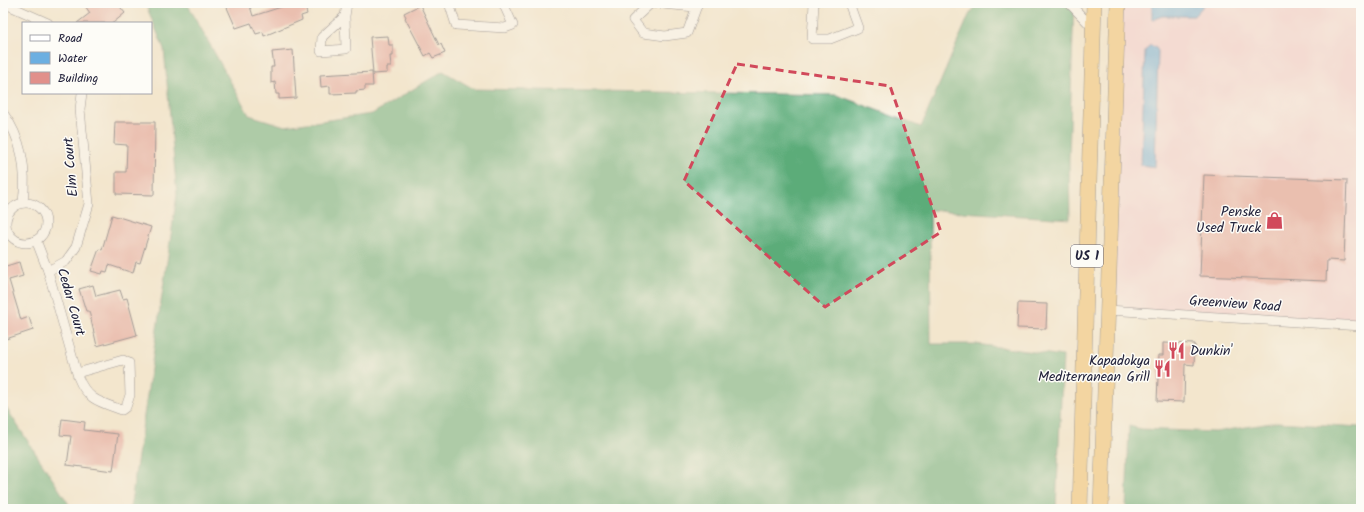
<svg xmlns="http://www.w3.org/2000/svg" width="1364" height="512" viewBox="0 0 1364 512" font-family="Kalam,sans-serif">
<rect width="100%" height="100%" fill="#fdfcf7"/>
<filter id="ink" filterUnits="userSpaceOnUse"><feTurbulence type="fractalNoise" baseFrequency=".025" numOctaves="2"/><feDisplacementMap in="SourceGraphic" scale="8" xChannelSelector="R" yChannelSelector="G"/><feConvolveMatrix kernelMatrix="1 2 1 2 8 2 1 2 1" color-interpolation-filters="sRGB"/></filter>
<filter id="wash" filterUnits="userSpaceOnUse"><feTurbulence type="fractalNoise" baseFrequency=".012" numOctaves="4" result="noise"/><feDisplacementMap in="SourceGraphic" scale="16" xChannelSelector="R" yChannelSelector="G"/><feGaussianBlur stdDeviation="0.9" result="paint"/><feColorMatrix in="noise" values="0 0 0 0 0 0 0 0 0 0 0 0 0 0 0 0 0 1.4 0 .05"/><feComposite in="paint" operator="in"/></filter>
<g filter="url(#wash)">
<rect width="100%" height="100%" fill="#f3e6cd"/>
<!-- built -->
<path fill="#f6cfd7" d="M1118,3H1361V326L1108,310Z"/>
<!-- forest -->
<g fill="#5cac79" stroke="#3f675a">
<path d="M145,3H187L249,115L285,126L372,114L443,71L474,89L837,95L921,127L969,15L978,3H1074L1069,159L1070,219L930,210L931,344H976L1063,356L1056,509H130L177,195L164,49Z"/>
<path d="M3,403L72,509H3Z"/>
<path d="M1277,422L1361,427V509H1126L1129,426L1141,429L1215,432Z"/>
</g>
<!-- water -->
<g fill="#6cafe1" stroke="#47688e">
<path d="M1152,3H1206L1194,16H1162L1152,20Z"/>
<path d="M1150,45L1156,48L1158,51L1155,167L1141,165L1145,51Z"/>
</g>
<g id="blocks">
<!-- building -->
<g fill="#e1908b">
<path d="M83,3H117L125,13L113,23H77L90,13Z"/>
<path d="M225,3H249L253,16L294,3H304L307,14L301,16L302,20L264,36L263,32L256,34L251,23L236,28Z"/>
<path d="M420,5L439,45L441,44L445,53L433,58L430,53L425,56L405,18L406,17L404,13Z"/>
<path d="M388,36L389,45H393V56H390L391,67H387V73L373,74L370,37Z"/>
<path d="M293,50L296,98L279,99V94H276L275,82L271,83V67H274L272,52Z"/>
<path d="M372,72L373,86H365V90L356,91V93L330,94V86L321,87L320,75Z"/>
<path d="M115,122H155L154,195L116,194V172H126L127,145L114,144Z"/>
<path d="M1204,175L1347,180L1344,261L1327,260L1326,281L1200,276Z"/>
<path d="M112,215L151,227L140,263L136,262L133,273L109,265L107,272L103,271L102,274L91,271L99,249L102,250Z"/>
<path d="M19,262L23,276L9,280L21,320L29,317L33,330L3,340V267Z"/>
<path d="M93,285L96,296L120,290L123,299L127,298L137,335L97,346L89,311H86L79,289Z"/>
<path d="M1018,303L1047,304L1046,329L1017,328Z"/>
<path d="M1163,343L1195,344L1194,365L1185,364L1184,402L1157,401L1159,355H1163Z"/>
<path d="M62,419L85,422L84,430L118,434L113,471L67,465L71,436L60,435Z"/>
</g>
</g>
</g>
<g filter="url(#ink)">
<use href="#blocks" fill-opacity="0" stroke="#413f51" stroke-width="1"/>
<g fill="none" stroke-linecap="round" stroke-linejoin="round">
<defs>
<g id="minor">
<path d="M3,3L48,23"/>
<path d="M449,3L456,25L505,28L513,25L503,3"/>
<path d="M814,3L812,39H830L858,28L849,3"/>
<path d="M1069,3L1093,28"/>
<path d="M695,7L651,3L633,20L643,33L665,36L687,33L698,3"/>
<path d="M345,16L322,37L321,51L346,49L345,16L347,3"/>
<path d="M3,113C23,140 27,170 23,203"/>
<circle cx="26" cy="223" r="20"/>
<path d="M36,240L48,271L78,377C87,400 100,402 122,410L126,407L130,395L129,363L123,360L77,373"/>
<path d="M48,271L66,261L76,247L89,204L80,109L82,93"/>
<path d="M1108,310L1361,326"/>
</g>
<g id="trunk">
<path d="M1080,509L1094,3"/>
<path d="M1101,509L1118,3"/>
</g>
</defs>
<!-- minor casing -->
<use href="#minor" stroke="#413f51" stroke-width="10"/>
<!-- trunk casing -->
<use href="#trunk" stroke="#413f51" stroke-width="16"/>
<!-- minor -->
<use href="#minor" stroke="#fff" stroke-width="9"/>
<!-- trunk -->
<use href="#trunk" stroke="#f3c26a" stroke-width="15"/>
</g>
</g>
<!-- marked area -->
<path d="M0 0H1364V512H0ZM737,64L890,86L941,232L825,307L684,181Z" fill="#f3e6cd" fill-opacity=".55" fill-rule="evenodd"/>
<path fill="none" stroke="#d1495b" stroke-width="3" stroke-dasharray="8 5" stroke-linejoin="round" d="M737,64L890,86L941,232L825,307L684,181Z"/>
<!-- icons -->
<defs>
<symbol id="shop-bare" viewBox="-9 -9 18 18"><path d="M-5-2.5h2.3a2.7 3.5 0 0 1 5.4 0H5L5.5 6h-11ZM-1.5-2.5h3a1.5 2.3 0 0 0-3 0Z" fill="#d1495b" stroke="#fdfcf7" stroke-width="2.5" paint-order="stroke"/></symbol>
<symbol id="restaurant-bare" viewBox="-9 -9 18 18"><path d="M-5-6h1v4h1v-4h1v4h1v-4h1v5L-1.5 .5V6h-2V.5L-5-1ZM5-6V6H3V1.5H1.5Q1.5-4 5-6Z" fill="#d1495b" stroke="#fdfcf7" stroke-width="2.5" paint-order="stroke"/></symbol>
</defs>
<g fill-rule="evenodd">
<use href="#shop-bare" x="1262" y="208" width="25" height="25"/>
<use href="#restaurant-bare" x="1164" y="338" width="25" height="25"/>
<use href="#restaurant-bare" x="1150" y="356" width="25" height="25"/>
</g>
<g text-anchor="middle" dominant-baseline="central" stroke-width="3" stroke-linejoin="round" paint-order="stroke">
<!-- shield labels -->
<rect fill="#fdfcf7" stroke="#646373" stroke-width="1" x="1071" y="245" width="32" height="22" rx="3"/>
<g font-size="13" font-weight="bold" fill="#22223b">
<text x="1087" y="256">US 1</text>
</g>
<!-- street labels -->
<g font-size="14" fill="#22223b" stroke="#fdfcf7">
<text transform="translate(71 167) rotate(-95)">Elm Court</text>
<text transform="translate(71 302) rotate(74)">Cedar Court</text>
<text transform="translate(1235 304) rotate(4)">Greenview Road</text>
</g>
<!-- poi labels -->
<g font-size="14" fill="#22223b" stroke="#fdfcf7" text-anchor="end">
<text x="1261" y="212">Penske<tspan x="1261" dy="16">Used Truck</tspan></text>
<text x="1190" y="351" text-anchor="start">Dunkin'</text>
<text x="1150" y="361">Kapadokya<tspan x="1150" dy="16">Mediterranean Grill</tspan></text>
</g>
</g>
<!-- margin -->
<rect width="1364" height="512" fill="none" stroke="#fdfcf7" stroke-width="16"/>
<!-- legend -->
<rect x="22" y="22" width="130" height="72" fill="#fdfcf7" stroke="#a5a5ac"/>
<rect x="30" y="35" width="20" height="6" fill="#ffffff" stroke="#a5a5ac"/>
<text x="58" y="42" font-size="12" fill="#22223b">Road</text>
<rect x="30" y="52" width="20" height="12" fill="#6cafe1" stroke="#a5a5ac"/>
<text x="58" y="62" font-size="12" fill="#22223b">Water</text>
<rect x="30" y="72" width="20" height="12" fill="#e1908b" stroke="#a5a5ac"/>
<text x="58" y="82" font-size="12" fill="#22223b">Building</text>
</svg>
